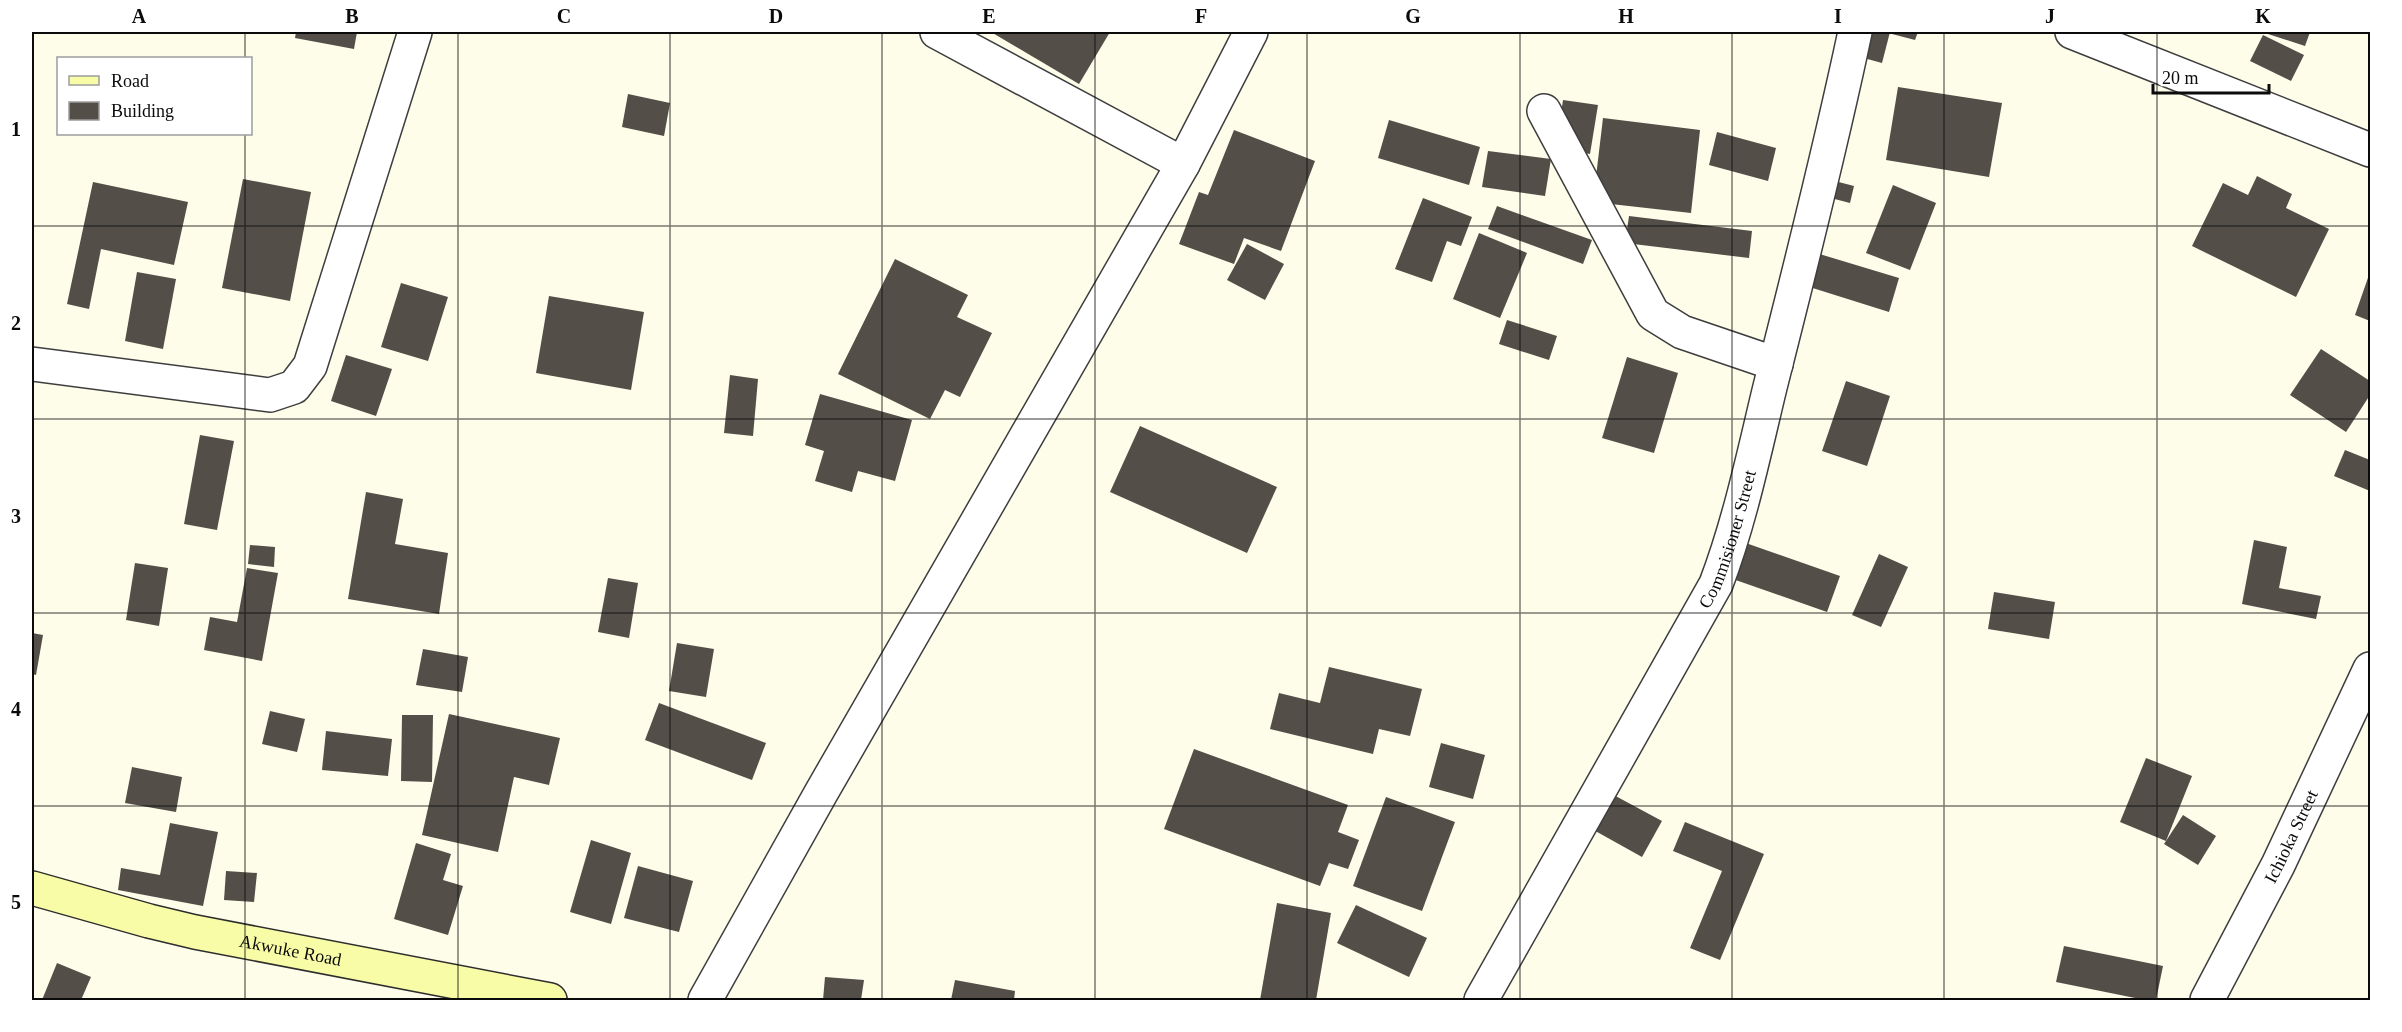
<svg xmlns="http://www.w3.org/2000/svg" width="2402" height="1032" viewBox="0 0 2402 1032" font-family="'Times New Roman',serif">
<rect width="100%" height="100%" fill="#fefdea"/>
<!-- building -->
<g fill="#534e48">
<path d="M296,32H357L354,49L295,38Z"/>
<path d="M991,32H1110L1079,84Z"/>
<path d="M1856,32H1890L1882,63L1849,54Z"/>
<path d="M1893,32H1918L1915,40L1892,34Z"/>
<path d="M2269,32H2310L2305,46L2268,34Z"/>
<path d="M2263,35L2304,55L2291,81L2250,61Z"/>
<path d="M1898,87L2002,103L1989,177L1886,160Z"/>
<path d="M628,94L670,103L664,136L622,127Z"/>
<path d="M1563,100L1598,105L1590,154L1556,148Z"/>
<path d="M1603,118L1700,130L1691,213L1593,202Z"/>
<path d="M1389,120L1480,147L1469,185L1378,158Z"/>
<path d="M1234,130L1315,161L1281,251L1244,238L1234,264L1179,244L1199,192L1208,195Z"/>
<path d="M1717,132L1776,148L1768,181L1709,165Z"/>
<path d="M1488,151L1551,159L1545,196L1482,187Z"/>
<path d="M2257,176L2292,194L2286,208L2329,229L2296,297L2192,246L2223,183L2248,195Z"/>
<path d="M243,179L311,192L290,301L222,288Z"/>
<path d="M1827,179L1854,186L1850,203L1823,196Z"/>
<path d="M93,182L188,202L174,265L101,249L89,309L67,304Z"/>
<path d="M1893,185L1936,203L1910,270L1866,253Z"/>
<path d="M1423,198L1472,217L1461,246L1447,241L1432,282L1395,269Z"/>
<path d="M1497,206L1592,240L1583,264L1488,229Z"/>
<path d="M1629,216L1752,231L1749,258L1625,243Z"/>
<path d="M1479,233L1527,253L1500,318L1453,299Z"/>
<path d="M1247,244L1284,264L1265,300L1227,280Z"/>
<path d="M1793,246L1899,278L1889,312L1784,279Z"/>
<path d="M895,259L968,295L957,317L992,333L960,397L945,390L930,419L838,374Z"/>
<path d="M137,272L176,279L163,349L125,341Z"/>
<path d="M2370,272V321L2355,315Z"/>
<path d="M401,283L448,297L428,361L381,347Z"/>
<path d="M549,296L644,312L631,390L536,373Z"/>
<path d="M1507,320L1557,336L1549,360L1499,344Z"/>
<path d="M2321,349L2370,381V395L2346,432L2290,395Z"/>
<path d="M346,355L392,369L376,416L331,401Z"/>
<path d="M1627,357L1678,373L1654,453L1602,438Z"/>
<path d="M730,375L758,379L753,436L724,433Z"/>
<path d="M1846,381L1890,396L1867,466L1822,451Z"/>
<path d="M820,394L912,420L895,481L858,471L852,492L815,481L824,451L805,445Z"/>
<path d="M1140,426L1277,487L1247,553L1110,492Z"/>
<path d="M200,435L234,441L217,530L184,524Z"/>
<path d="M2345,450L2370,460V491L2334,476Z"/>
<path d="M366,492L403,499L395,544L448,553L439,614L348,599Z"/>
<path d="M2254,540L2287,547L2279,588L2321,596L2316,619L2242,604Z"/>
<path d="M1740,541L1840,576L1827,612L1727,577Z"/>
<path d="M250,545L275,547L274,567L248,564Z"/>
<path d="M1879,554L1908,567L1881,627L1852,615Z"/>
<path d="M135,563L168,568L159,626L126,620Z"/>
<path d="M247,568L278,573L262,661L204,650L210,617L237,622Z"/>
<path d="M608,578L638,583L629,638L598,632Z"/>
<path d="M1994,592L2055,602L2049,639L1988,629Z"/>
<path d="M32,633L43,635L36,675L32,674Z"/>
<path d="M677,643L714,649L706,697L669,691Z"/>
<path d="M423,649L468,657L462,692L416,685Z"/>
<path d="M1329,667L1422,689L1410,736L1379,729L1373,754L1270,729L1279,693L1320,703Z"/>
<path d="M659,703L766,743L752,780L645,740Z"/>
<path d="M270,711L305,719L297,752L262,744Z"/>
<path d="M449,714L560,738L549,785L514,777L498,852L422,835Z"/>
<path d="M402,715H433L432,782L401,781Z"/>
<path d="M326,731L392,739L388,776L322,770Z"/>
<path d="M1441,743L1485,755L1473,799L1429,787Z"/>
<path d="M1194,749L1348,805L1338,832L1359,840L1348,869L1329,863L1320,886L1164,829Z"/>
<path d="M2146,758L2192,776L2166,841L2120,822Z"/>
<path d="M132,767L182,777L176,812L125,803Z"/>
<path d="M1610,793L1662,821L1642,857L1590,828Z"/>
<path d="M1386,797L1455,822L1422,911L1353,886Z"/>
<path d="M2183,815L2216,836L2198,865L2164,844Z"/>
<path d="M1685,822L1764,854L1720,960L1690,948L1722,871L1673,851Z"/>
<path d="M170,823L218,832L203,906L118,890L121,868L160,875Z"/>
<path d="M591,840L631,853L611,924L570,912Z"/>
<path d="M416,843L451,854L443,880L463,886L448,935L394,919Z"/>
<path d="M638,866L693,881L679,932L624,918Z"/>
<path d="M226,871L257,873L254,902L224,900Z"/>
<path d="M1277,903L1331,913L1316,1000H1260Z"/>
<path d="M1356,905L1427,938L1409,977L1337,943Z"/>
<path d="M2064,946L2163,966L2156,1000H2145L2056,982Z"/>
<path d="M57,963L91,977L81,1000H42Z"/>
<path d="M825,977L864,980L861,1000H823Z"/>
<path d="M955,980L1015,991L1014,1000H951Z"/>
</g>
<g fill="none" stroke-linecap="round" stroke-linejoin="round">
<defs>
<g id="minor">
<path d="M937,32L1183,164"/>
<path d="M2072,32L2370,150"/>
<path d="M1544,111L1653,314L1682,332L1776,364"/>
<path d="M32,364L270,395L294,387L310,366L415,32"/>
<path d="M705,1000L821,793L1183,164L1251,32"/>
<path id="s1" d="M1481,1000L1716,584C1740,521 1754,453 1770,387C1800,269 1830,150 1855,32"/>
<path id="s2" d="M2207,1000L2278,865L2370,669"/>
</g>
<g id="secondary">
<path id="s3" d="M32,888L149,921L195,932L550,1000"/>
</g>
</defs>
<!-- minor casing -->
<use href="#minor" stroke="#3e3e3e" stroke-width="36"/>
<!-- secondary casing -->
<use href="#secondary" stroke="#2d2d2d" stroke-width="36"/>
<!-- minor -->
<use href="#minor" stroke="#fff" stroke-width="33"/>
<!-- secondary -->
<use href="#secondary" stroke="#f9fca7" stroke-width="33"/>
</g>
<!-- grid -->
<path fill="none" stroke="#0b0b0b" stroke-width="1.5" stroke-opacity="0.55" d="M245,32V58M458,32V1000M670,32V1000M882,32V1000M1095,32V1000M1307,32V1000M1520,32V1000M1732,32V1000M1944,32V1000M2157,32V1000M245,134V1000M32,226H2370M32,419H2370M32,613H2370M32,806H2370"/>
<g text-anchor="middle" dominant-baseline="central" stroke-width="6" stroke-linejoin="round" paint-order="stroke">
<!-- street labels -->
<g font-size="18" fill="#0b0b0b" stroke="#fff">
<text stroke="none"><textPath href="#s1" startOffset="524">Commisioner Street</textPath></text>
<text stroke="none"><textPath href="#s2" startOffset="184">Ichioka Street</textPath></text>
<text stroke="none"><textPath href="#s3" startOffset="266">Akwuke Road</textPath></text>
</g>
</g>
<!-- border -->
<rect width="2402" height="1032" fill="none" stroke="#ffffff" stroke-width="66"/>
<!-- legend -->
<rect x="57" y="57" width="195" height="78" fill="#ffffff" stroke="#9d9d9d" stroke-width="1.5"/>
<rect x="69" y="76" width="30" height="9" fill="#f9fca7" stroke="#9d9d9d" stroke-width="1.5"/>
<text x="111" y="87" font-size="18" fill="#0b0b0b">Road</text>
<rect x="69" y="102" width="30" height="18" fill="#534e48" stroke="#9d9d9d" stroke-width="1.5"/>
<text x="111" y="117" font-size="18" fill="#0b0b0b">Building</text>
<!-- scale -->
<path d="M2153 84v9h116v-9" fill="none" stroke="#0b0b0b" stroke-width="3"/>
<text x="2162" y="84" font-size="18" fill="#0b0b0b" stroke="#ffffff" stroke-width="4.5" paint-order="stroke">20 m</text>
<rect x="33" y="33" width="2336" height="966" fill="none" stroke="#0b0b0b" stroke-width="2"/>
<g font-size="20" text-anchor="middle" font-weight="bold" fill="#0b0b0b">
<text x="139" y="23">A</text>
<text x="352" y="23">B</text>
<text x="564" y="23">C</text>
<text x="776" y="23">D</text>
<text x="989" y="23">E</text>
<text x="1201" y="23">F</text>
<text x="1413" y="23">G</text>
<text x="1626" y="23">H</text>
<text x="1838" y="23">I</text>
<text x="2050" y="23">J</text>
<text x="2263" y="23">K</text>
<text x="16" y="136">1</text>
<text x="16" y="330">2</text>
<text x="16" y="523">3</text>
<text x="16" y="716">4</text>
<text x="16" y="909">5</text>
</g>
</svg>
